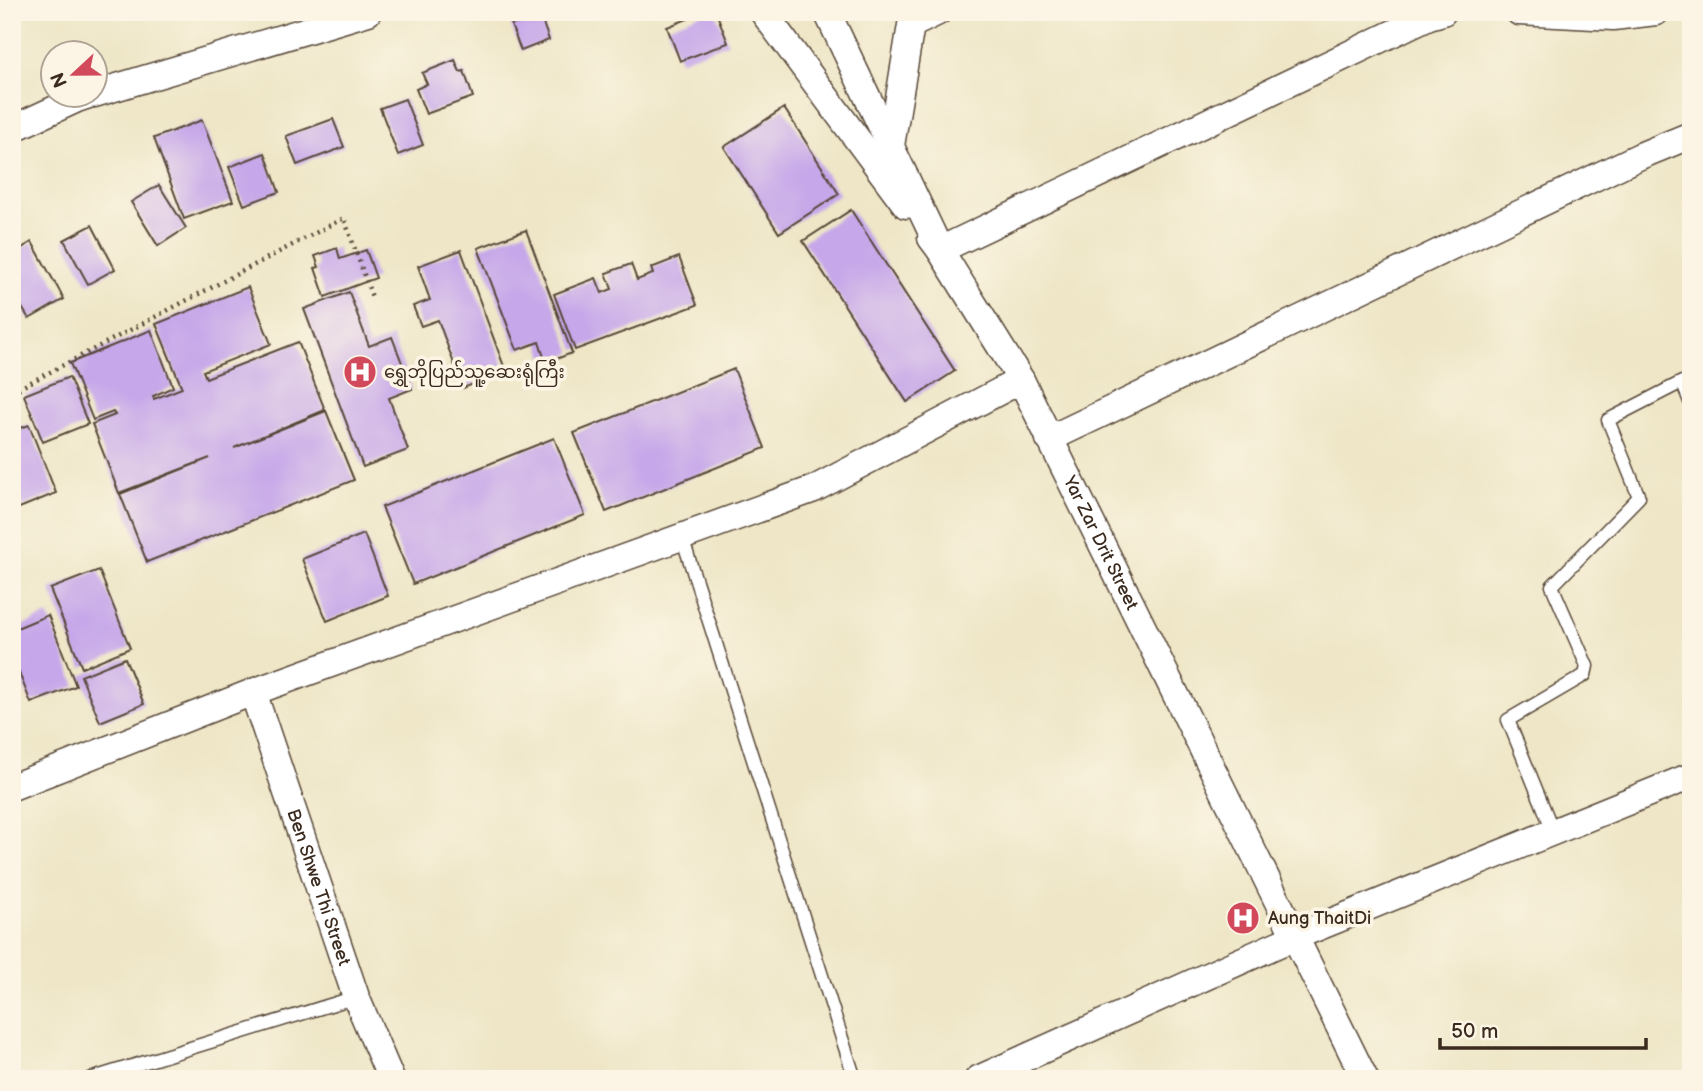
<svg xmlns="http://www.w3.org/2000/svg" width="1703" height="1091" viewBox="0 0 1703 1091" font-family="'Balsamiq Sans','Noto Sans Myanmar',sans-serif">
<rect width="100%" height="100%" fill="#fcf5e5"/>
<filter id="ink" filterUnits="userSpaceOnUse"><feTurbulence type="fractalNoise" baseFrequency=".0143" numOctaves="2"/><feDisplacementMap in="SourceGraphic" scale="14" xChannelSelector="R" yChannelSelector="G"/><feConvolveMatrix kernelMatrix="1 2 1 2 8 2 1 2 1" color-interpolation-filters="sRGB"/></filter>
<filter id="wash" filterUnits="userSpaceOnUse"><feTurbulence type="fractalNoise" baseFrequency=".00686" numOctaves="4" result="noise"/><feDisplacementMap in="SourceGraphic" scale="28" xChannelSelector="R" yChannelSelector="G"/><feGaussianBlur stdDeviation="1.57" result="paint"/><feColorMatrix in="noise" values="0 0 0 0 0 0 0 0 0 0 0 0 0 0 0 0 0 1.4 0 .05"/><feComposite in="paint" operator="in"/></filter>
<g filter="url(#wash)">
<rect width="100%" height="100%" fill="#eee6c6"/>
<g id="blocks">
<!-- building -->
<g fill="#c6a7e9">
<path d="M705,12H716L728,43L680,61L667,27Z"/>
<path d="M540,15L549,40L521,51L511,25Z"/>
<path d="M455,60L460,72L464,71L473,97L426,114L416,89L427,84L422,73Z"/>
<path d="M405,99L423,145L398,155L380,108Z"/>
<path d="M784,108L839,194L779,233L724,147Z"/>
<path d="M333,119L344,147L297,165L286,136Z"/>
<path d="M202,120L233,201L184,219L154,138Z"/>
<path d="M265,153L279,192L244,205L229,167Z"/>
<path d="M159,185L186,228L158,246L131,202Z"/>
<path d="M851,210L955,371L907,402L803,241Z"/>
<path d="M92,225L115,269L88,284L64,240Z"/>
<path d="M526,230L572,353L546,363L539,342L517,350L478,248Z"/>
<path d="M32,242L64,299L29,319L12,291V254Z"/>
<path d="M337,248L340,259L366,250L376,278L325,297L315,268L319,267L315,256Z"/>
<path d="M461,250L506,372L463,388L438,320L421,326L413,306L430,300L418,266Z"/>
<path d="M679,257L697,305L575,350L554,294L596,278L602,293L612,289L606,273L631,264L637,280L653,274L651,268Z"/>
<path d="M248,287L271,344L203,371L206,378L298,342L325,410L234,448L326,411L354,480L147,562L120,494L210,458L119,493L92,424L115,415L113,412L93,420L70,363L151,330L173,387L153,396L154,399L182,388L156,324Z"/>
<path d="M349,292L369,346L392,337L412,389L389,398L408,450L363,467L304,309Z"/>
<path d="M734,369L765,448L606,512L574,433Z"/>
<path d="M69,377L88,424L43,442L24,395Z"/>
<path d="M29,425L56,493L12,511V431Z"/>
<path d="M554,438L585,515L413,584L382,507Z"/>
<path d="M364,534L388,596L327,621L302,559Z"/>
<path d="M99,570L130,648L82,668L50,589Z"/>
<path d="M48,615L76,686L31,703L12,655V630Z"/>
<path d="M125,658L144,704L100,722L81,676Z"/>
</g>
</g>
</g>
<g filter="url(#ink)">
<use href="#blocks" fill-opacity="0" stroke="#564637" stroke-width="2"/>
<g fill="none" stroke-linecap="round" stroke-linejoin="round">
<defs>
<g id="service">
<path d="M682,537L855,1079"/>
<path d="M1553,831L1508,720L1585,675L1587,666L1552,586L1639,497L1608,420L1682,382L1691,404"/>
<path d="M90,1079L356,997"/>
</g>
<g id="minor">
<path d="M763,12L906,205"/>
<path id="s1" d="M827,12L940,250L1021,380L1365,1079"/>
<path d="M1519,12L1613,17L1656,12"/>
<path d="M94,94L368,12"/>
<path d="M12,129L77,99L92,94"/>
<path d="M891,146L911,25L938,12"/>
<path d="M931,238L940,250L1429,16L1443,12"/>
<path d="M1049,439L1640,156L1691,135"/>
<path id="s2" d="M253,692L356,997L391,1079"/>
<path d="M12,787L253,692L814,489L1021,380"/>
<path d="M978,1079L1294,937L1691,776"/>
</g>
</defs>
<!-- service casing -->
<use href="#service" stroke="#564637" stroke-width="15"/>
<!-- minor casing -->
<use href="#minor" stroke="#564637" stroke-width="29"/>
<!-- path -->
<path stroke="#564637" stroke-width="4.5" stroke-dasharray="2 5" stroke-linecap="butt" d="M12,392L344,218L372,297"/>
<!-- service -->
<use href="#service" stroke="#fff" stroke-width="12"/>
<!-- minor -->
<use href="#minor" stroke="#fff" stroke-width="26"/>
</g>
</g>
<!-- icons -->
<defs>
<symbol id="hospital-disc" viewBox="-11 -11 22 22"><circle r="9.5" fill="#d1495b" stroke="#fcf5e5"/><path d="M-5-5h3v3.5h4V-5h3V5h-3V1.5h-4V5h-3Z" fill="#fff"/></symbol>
</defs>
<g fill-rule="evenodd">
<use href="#hospital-disc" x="341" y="353" width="38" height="38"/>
<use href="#hospital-disc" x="1224" y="899" width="38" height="38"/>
</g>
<g text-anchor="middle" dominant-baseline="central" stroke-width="7" stroke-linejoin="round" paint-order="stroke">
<!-- poi labels -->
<g font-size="18" fill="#3b2a1e" stroke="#fcf5e5" text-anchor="start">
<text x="384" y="372">ရွှေဘိုပြည်သူ့ဆေးရုံကြီး</text>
<text x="1268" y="918">Aung ThaitDi</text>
</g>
<!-- street labels -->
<g font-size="18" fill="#3b2a1e" stroke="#fcf5e5">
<text stroke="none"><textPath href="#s1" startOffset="598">Yar Zar Drit Street</textPath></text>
<text stroke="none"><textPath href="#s2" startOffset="206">Ben Shwe Thi Street</textPath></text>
</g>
</g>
<!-- margin -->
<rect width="1703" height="1091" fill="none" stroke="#fcf5e5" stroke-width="42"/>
<!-- north arrow -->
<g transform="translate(74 74) rotate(248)"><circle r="33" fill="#fcf5e5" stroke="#afa495" stroke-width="2"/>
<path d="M0-5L12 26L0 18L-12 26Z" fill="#d1495b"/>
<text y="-10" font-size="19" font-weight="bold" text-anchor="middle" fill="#3b2a1e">N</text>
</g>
<!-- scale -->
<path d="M1440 1038v10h206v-10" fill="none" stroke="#3b2a1e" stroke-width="3.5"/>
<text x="1451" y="1038" font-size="21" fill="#3b2a1e" stroke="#fcf5e5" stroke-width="5" paint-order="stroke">50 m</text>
</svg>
